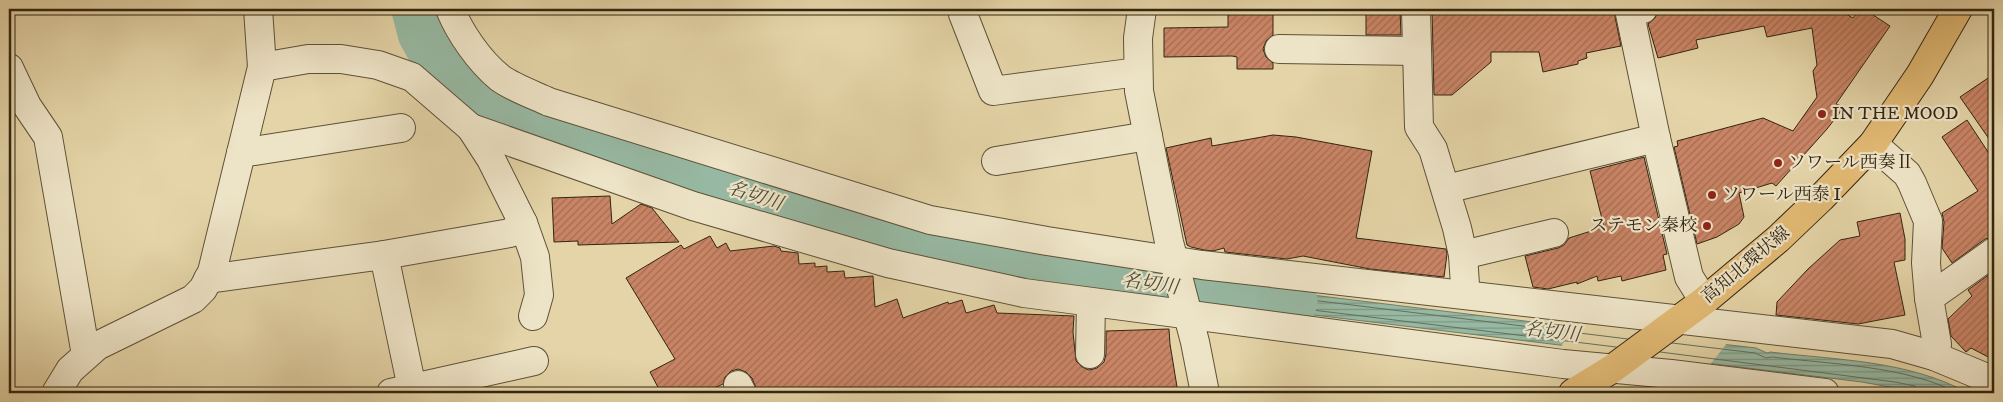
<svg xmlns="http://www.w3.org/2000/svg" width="2003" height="402" viewBox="0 0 2003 402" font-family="'IM FELL DW Pica','Noto Serif JP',serif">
<defs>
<pattern id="water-rules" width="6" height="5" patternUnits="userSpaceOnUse" patternTransform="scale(1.25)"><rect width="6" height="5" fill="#97b9a3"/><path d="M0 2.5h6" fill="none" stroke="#7c9684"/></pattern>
<pattern id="building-hatch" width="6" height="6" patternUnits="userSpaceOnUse" patternTransform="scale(1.25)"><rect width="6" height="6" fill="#c98465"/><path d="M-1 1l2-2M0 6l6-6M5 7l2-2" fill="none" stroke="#a46c52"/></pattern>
</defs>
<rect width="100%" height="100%" fill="#e4d4a7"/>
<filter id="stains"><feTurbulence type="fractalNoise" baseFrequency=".004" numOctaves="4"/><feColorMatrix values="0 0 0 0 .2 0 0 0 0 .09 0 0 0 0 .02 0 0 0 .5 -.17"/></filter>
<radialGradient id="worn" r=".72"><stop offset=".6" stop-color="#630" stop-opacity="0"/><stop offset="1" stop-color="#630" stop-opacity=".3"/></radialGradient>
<!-- water -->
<path fill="url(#water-rules)" stroke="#6f7e69" d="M1206,282L1590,329L1756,348L1767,353L1770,352C1836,360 1908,360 1968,393H1923L1862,382L1208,302Z"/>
<!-- pier -->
<path fill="#e4d4a7" d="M1576,325L1728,342L1709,366L1560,348Z"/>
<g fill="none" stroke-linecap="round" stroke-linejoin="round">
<!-- shore -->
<g stroke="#646f5b" stroke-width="1">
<path d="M1672,343L1755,353L1766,358L1772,357C1829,364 1908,366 1957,393"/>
<path d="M1616,347L1214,298L1212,296V290L1214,288L1628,339"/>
<path d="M1660,352L1895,382L1915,386L1918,393"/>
</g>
<!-- river -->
<path stroke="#97b9a3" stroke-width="59" d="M421,9L427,32L444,62L466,90L533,125L907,245L1023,267L1288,301"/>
</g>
<!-- building -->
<g fill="url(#building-hatch)" stroke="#322513">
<path d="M1228,9H1273V35L1266,41L1263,49L1266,57L1273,63V69H1237V57L1232,56L1164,57V28L1228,27Z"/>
<path d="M1366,9H1400L1401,35H1366Z"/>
<path d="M1432,9H1616L1615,17L1621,46L1586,53L1587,58L1578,61V64L1543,72L1539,52H1491V62L1452,95H1434Z"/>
<path d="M1658,9H1844V13L1853,18L1860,9H1864L1890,26L1836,104L1844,107L1827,129L1776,186L1772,183L1739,193L1744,217L1739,224L1717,237L1697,244L1674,147L1678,146L1677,141L1763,118L1793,131L1817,97L1813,71L1817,65L1812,28L1767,37L1764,26L1696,40L1698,48L1658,58L1648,24L1655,18Z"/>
<path d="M1994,74V146L1960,97Z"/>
<path d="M1967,120L1994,161V237L1985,239L1952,263L1942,248L1944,222L1942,213L1978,191L1942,137Z"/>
<path d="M1273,135L1296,137L1372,151L1356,238L1446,249L1447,254L1444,277L1370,269L1303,256L1287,259L1225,252L1224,248L1213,251L1204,250L1191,247L1187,245L1166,148L1211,138L1212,146Z"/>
<path d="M1644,157L1667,254L1663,255L1666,270L1622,281L1621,276L1598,281L1597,276L1577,284V282L1548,289L1533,287L1525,256L1558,248L1564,245L1569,238L1604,227L1590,171Z"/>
<path d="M610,196L612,224L641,204L652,208L679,242L578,245V241L554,242L552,198Z"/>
<path d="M1900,213L1905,239V260L1894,262L1905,315L1858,324L1776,315L1777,302L1808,269L1840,240L1860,236L1857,222Z"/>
<path d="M710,236L717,248L726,243L730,251L774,246L780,248L781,251L798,253L799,264L815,263V267L827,266V272L844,271L845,278L873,276L875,307L897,299L903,318L948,302L949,304L962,300L966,313L994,305L997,313L1074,316L1073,332L1076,361L1082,367L1089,370L1097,368L1104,362L1106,354V331L1169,329L1170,344L1178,393H758L752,378L746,372L738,369L731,371L725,377L723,384L704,393H661L650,372L675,359L626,278L681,245L684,249Z"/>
<path d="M1994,271V360L1971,348L1966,352L1951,336L1948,319L1972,296L1968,290Z"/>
</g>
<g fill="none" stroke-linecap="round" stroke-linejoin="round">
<defs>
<g id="minor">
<path d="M450,9C460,33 479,61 500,78C512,87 534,95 549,102L930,220L1047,241L1202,265L1892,344L1934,356L1994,381"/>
<path d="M1142,9L1138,38L1139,91L1169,242L1195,342L1205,393"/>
<path d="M1416,9L1419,127L1433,149L1457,228L1463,255L1465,285L1463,294"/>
<path d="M1643,9L1630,14L1656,138L1689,277L1704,301"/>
<path d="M963,14L993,91L1138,72"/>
<path d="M1279,49L1417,51"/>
<path d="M262,67L308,59H341L378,65L412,77L471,128L693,206L888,263L1024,293L1563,364L1671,374L1825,393"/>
<path d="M9,68L27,106L48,137L86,355"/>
<path d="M1873,144L1907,174L1912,183L1928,221L1926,263L1929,298L1937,344L1934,356"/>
<path d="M241,153L401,128"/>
<path d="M996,161L1148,136"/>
<path d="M1446,189L1656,138"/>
<path d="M523,223L535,257L539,295L533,316"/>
<path d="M384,255L510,233L523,223L491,159L471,128"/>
<path d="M1463,255L1554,233"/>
<path d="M208,279L384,255L413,393"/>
<path d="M1929,298L1994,252"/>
<path d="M1090,354L1091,303"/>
<path d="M738,385L742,393"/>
<path d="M56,393L70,370L97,346L193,299L203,289L212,272L262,67L258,9"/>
<path d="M391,393L534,361"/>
</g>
<path id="primary" d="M1573,393L1612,369L1704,301L1778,239L1821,198L1873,144L1920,75L1958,9"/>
</defs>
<!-- minor casing -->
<use href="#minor" stroke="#5e5138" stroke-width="30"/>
<!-- primary casing -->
<use href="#primary" stroke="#322513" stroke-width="30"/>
<!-- minor -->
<use href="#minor" stroke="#ede3c6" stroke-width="28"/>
<!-- primary -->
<use href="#primary" stroke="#e2ba74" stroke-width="28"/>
</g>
<!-- markers -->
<g fill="#8f2418" stroke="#ede3c6" stroke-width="2">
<circle cx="1822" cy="114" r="5"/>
<circle cx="1778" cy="163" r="5"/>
<circle cx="1712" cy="195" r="5"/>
<circle cx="1707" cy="226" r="5"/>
</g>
<g text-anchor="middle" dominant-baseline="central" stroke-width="4.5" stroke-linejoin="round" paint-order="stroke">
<!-- poi labels -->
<g font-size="18" fill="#322513" stroke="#ede3c6" text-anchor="start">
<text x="1832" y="114">IN THE MOOD</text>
<text x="1788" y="163">ソワール西奏Ⅱ</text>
<text x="1722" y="195">ソワール西泰 I</text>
<text x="1697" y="226" text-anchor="end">ステモン秦校</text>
</g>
<!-- street labels -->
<g font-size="18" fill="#322513" stroke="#ede3c6">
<text transform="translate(1746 265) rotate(-40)">高知北環状線</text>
</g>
<!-- water labels -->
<g font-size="19" font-style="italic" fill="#4b4a37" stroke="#ede3c6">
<text transform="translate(755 196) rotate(18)">名切川</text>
<text transform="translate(1150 284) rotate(8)">名切川</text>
<text transform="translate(1552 332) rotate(7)">名切川</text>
</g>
</g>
<!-- margin -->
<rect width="2003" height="402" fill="none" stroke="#e4d4a7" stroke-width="30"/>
<rect x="10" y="10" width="1983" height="382" fill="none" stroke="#322513" stroke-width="2.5"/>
<rect x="15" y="15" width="1973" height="372" fill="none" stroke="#322513"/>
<rect width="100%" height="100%" filter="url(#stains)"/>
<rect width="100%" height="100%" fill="url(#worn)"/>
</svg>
